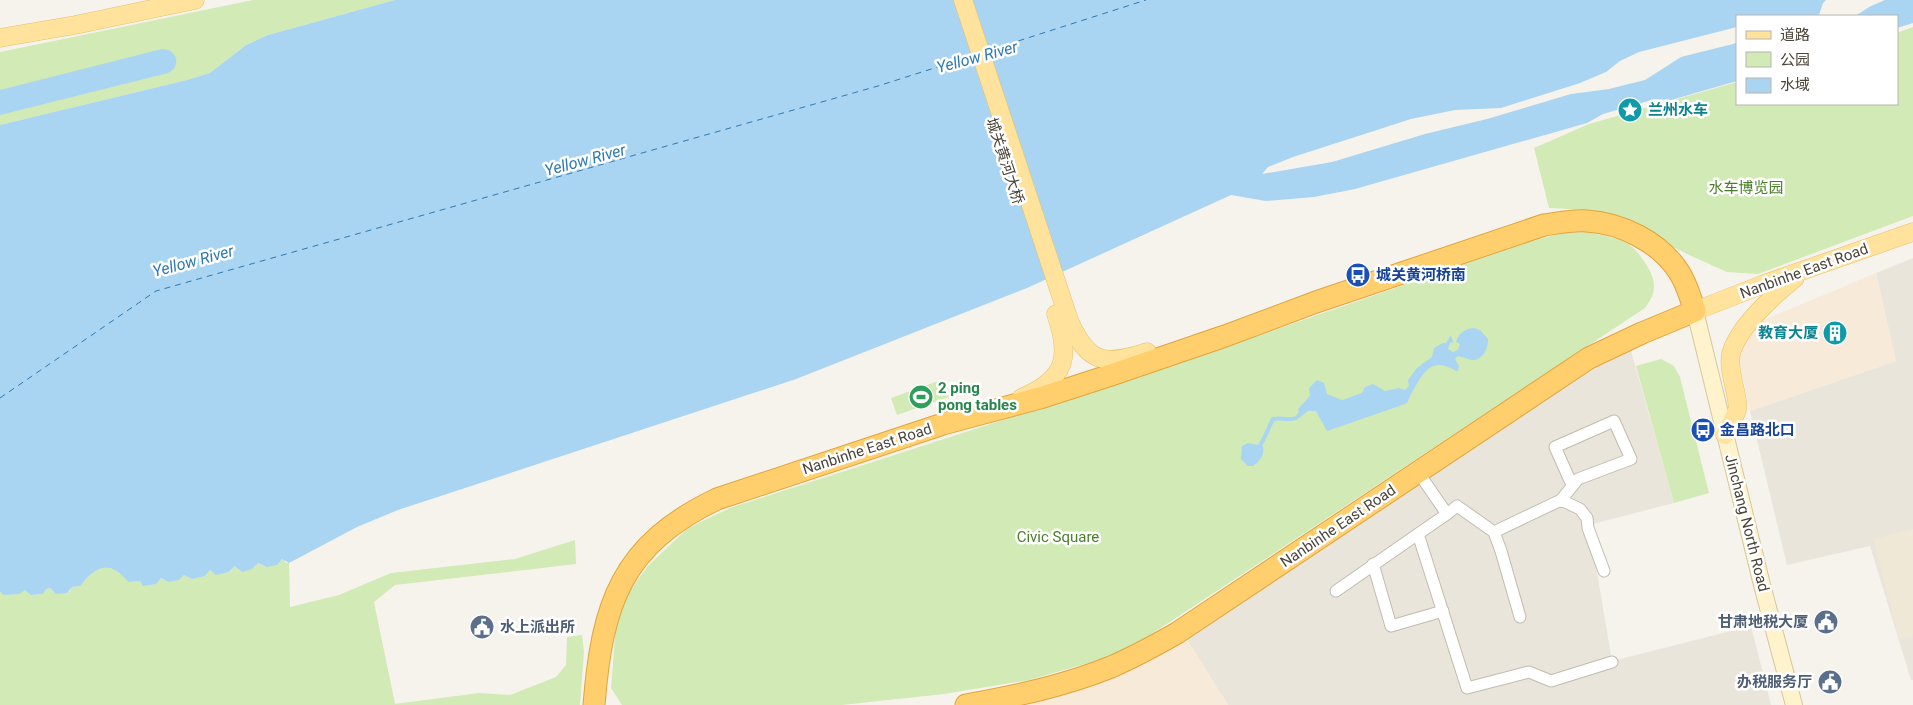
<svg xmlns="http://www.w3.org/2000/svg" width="1913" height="705" viewBox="0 0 1913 705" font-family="Roboto,'Noto Sans SC',sans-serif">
<rect width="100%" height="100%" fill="#f6f3ec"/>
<!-- residential -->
<g fill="#eae5da">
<path d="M1913,258V680H1911L1870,546L1787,565L1750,411L1896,361L1876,273Z"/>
<path d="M1631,351L1674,503L1589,525L1612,661L1751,626L1771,705H1228L1184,635L1575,374Z"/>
</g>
<!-- commercial -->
<g fill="#f7ead8">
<path d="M1876,273L1896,361L1750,411L1733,333Z"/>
<path d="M1184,635L1228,705H962Z"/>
</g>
<!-- education -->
<path fill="#efe8d6" d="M1913,529V636L1899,639L1874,539Z"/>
<!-- green -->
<g fill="#d2eab5">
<path d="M253,0H395L268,35L246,45L210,73L187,80L0,125V52Z"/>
<path d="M1913,27V216L1758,274L1727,272L1687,254L1623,221L1586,210L1549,208L1534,148L1589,124L1737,82V104H1897V33Z"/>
<path d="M1586,232C1599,235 1616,237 1628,244C1638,250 1655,274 1654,286C1654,295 1650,301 1645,308L1150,635L1113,656L1029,680L944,694L842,705H622L611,688L616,624L629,592L648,566L688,528L730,508L1188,360L1525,243L1562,233Z"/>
<path d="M1661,359L1674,366L1680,377L1709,493L1674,503L1636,366Z"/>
<path d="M944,379L952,396L897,415L891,398Z"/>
<path d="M575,540L576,564L395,585L374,602L395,704L479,693L510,695L556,677L566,665L567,637L582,635L584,651L580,705H0V591L25,590L32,595L43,594L46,589L50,588L56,594L70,591L71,587L80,586C84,583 86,578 90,574C104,562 119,569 128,582L140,581L143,586L154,584L160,578L168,582L180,579L184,575L192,579L205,576L210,570L215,574L230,572L235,566L238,567L240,571L253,568L258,563L265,567L283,559L286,563H289L290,607L339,595L391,573L515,559Z"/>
</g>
<!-- water -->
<g fill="#a9d4f2">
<path d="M395,0H1826L1823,3L1819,15L1816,16H1737V27L1639,52L1620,61L1606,72L1580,83L1501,108L1455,110L1411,119L1293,157L1268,167L1262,174L1332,162L1425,134L1487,119L1571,94L1609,89L1645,80L1681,57L1737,43V81L1671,100L1655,99L1603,114L1587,123L1355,189L1314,197L1266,201L1231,195L1027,288L796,379L398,510L357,527L289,563L282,559L277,565L266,567L258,563L252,569L242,572L235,566L229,572L216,575L210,570L205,576L192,579L184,575L179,580L168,582L161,578L156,584L143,586L140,581L128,582C112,561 95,564 81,586L72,587L67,593L56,594L50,588L46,589L43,594L31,595L25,590L19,594L3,595L0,591V125L187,80L210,73L246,45L268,35Z"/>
<path d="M1885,0H1913V23L1897,28V16H1855L1871,6Z"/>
<path d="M162,49C177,49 182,66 168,73L0,115V90Z"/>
<path d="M1474,328L1480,330L1488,339C1488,349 1483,361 1471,360C1467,359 1463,357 1458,356L1455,359L1459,366L1458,371H1456C1434,358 1426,368 1415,387C1412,393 1409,396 1408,402L1405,404L1327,431L1316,411H1308L1299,418L1295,417L1299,412L1298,409L1310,396L1309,388L1317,380L1324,383L1327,394L1342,400L1362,393L1365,387L1373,384L1385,391L1399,388L1405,390L1409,386L1408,380L1417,368L1432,357L1434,348L1443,343H1446L1451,335L1453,342L1450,343L1448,349L1453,352L1458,350L1460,344L1456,342C1459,333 1464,329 1474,328Z"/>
<path d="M1248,443L1263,446C1265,454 1260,461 1253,466H1248L1241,459L1242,446Z"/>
</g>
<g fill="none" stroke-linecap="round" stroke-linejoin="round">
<!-- stream -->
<path stroke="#a9d4f2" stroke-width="4" d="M1260,445C1266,437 1268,428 1273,419C1281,417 1288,421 1296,418"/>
<!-- ferry -->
<g stroke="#2e7ab2" stroke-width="1" stroke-dasharray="6 5" stroke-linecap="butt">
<path d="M987,51L1146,0"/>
<path d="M0,398L156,291L878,86L972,56"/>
</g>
<defs>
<g id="street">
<path d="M1418,472L1447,514L1418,534L1467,688L1529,672L1551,681L1612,662"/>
<path d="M1561,500L1578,479L1631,459L1614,421L1555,447L1572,485"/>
<path d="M1447,514L1457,506L1494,532L1561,500L1580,509L1587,518L1588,528L1604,571"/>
<path d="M1494,532L1501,551L1520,617"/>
<path d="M1373,564L1391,626L1443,611"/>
<path d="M1336,591L1418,534"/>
</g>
<path id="secondary" d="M1695,311L1762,585L1794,705"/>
<g id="primary">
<path d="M963,0L1069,320C1088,364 1104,366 1147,352"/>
<path d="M0,38L75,25L195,0"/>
<path d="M1695,311L1764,284L1913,232"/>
<path d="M1021,398C1066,379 1071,358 1056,314"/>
<path d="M1725,435C1729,427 1734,419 1737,410C1740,398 1727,371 1731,354C1737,328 1775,294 1795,278"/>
</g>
<path id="highway" d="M594,705C602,604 621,545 717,499L943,424L1040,398L1111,375L1225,336L1316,302L1544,225C1558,223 1572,220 1587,221C1621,223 1660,242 1679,272C1687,284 1690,297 1695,311L1642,333L1589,358L1177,633C1156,645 1134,657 1111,667C1064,686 1016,696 966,705"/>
</defs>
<!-- street casing -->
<use href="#street" stroke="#c2bbae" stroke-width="13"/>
<!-- secondary casing -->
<use href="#secondary" stroke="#d6c79b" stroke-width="18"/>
<!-- primary casing -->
<use href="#primary" stroke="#e6c16a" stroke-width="19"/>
<!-- highway casing -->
<use href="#highway" stroke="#e0a43c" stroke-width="23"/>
<!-- street -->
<use href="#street" stroke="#fff" stroke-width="11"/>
<!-- secondary -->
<use href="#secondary" stroke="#fff3cd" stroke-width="16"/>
<!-- primary -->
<use href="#primary" stroke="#ffe39c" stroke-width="18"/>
<!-- highway -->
<use href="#highway" stroke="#ffcf6e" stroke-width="21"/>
</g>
<!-- icons -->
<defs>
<symbol id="sight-disc" viewBox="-11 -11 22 22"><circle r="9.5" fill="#0f9aa8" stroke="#fff"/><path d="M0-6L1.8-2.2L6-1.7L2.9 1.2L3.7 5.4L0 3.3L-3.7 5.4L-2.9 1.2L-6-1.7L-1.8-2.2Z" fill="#fff"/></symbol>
<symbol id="bus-disc" viewBox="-11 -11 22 22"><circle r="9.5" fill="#1a4fb4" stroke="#fff"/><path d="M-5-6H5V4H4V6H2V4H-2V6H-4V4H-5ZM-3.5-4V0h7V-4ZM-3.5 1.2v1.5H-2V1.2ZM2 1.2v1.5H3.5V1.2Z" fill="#fff"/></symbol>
<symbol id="building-disc" viewBox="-11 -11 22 22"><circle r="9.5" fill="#0f9aa8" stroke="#fff"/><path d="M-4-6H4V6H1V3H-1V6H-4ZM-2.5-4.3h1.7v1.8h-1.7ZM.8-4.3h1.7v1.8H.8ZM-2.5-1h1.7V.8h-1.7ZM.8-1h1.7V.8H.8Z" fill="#fff"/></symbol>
<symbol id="stadium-disc" viewBox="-11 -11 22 22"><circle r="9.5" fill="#2e9e5b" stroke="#fff"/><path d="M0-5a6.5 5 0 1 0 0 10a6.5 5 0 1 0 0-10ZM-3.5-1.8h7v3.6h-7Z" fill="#fff"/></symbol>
<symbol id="civic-disc" viewBox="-11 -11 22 22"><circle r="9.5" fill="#5c6f8a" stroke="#fff"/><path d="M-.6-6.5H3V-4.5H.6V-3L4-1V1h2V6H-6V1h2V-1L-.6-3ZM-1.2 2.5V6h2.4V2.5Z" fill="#fff"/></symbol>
</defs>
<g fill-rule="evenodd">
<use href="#sight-disc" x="1616" y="96" width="28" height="28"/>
<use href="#bus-disc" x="1344" y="261" width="28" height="28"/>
<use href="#building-disc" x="1821" y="319" width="28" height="28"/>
<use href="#stadium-disc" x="907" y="383" width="28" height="28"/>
<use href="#bus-disc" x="1689" y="416" width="28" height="28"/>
<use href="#civic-disc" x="1812" y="608" width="28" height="28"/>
<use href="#civic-disc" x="468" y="613" width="28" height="28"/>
<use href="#civic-disc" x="1816" y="668" width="28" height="28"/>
</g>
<g text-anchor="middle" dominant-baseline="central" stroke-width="5" stroke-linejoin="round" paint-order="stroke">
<!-- culture labels -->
<g font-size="15" font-weight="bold" fill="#0d838f" stroke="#fff" text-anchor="start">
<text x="1648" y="110">兰州水车</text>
<text x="1818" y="333" text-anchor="end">教育大厦</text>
</g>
<!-- street labels -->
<g font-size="15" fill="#4b4439" stroke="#fff">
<text transform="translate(1005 161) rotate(72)">城关黄河大桥</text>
<text transform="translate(1804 271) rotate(-20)">Nanbinhe East Road</text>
<text transform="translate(867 449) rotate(-18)">Nanbinhe East Road</text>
<text transform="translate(1747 523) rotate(76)">Jinchang North Road</text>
<text transform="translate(1338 526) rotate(-34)">Nanbinhe East Road</text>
</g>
<!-- park labels -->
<g font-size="15" fill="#4a7f2a" stroke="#fff">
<text x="1746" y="188">水车博览园</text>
<text x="1058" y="537">Civic Square</text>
</g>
<!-- transit labels -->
<g font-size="15" font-weight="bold" fill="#164399" stroke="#fff" text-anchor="start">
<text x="1376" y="275">城关黄河桥南</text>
<text x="1720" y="430">金昌路北口</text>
</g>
<!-- leisure labels -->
<g font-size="15" font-weight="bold" fill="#27864d" stroke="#fff" text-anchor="start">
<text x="938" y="388">2 ping<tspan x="938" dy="17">pong tables</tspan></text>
</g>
<!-- service labels -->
<g font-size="15" font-weight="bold" fill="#4e5e75" stroke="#fff" text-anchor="end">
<text x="1808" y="622">甘肃地税大厦</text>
<text x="500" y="627" text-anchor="start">水上派出所</text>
<text x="1812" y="682">办税服务厅</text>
</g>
<!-- water labels -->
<g font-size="16" font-style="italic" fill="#2e7ab2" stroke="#fff">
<text transform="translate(977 57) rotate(-15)">Yellow River</text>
<text transform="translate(585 160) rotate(-15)">Yellow River</text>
<text transform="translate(193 261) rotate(-15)">Yellow River</text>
</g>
</g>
<!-- legend -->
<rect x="1736" y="15" width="162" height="90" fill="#ffffff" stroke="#b7b4b0"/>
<rect x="1746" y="31" width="25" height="8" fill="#ffe39c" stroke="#b7b4b0"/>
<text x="1780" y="40" font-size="15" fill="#4b4439">道路</text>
<rect x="1746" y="52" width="25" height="15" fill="#d2eab5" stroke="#b7b4b0"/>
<text x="1780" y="65" font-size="15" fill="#4b4439">公园</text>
<rect x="1746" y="78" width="25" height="15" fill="#a9d4f2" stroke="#b7b4b0"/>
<text x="1780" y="90" font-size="15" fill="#4b4439">水域</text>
</svg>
